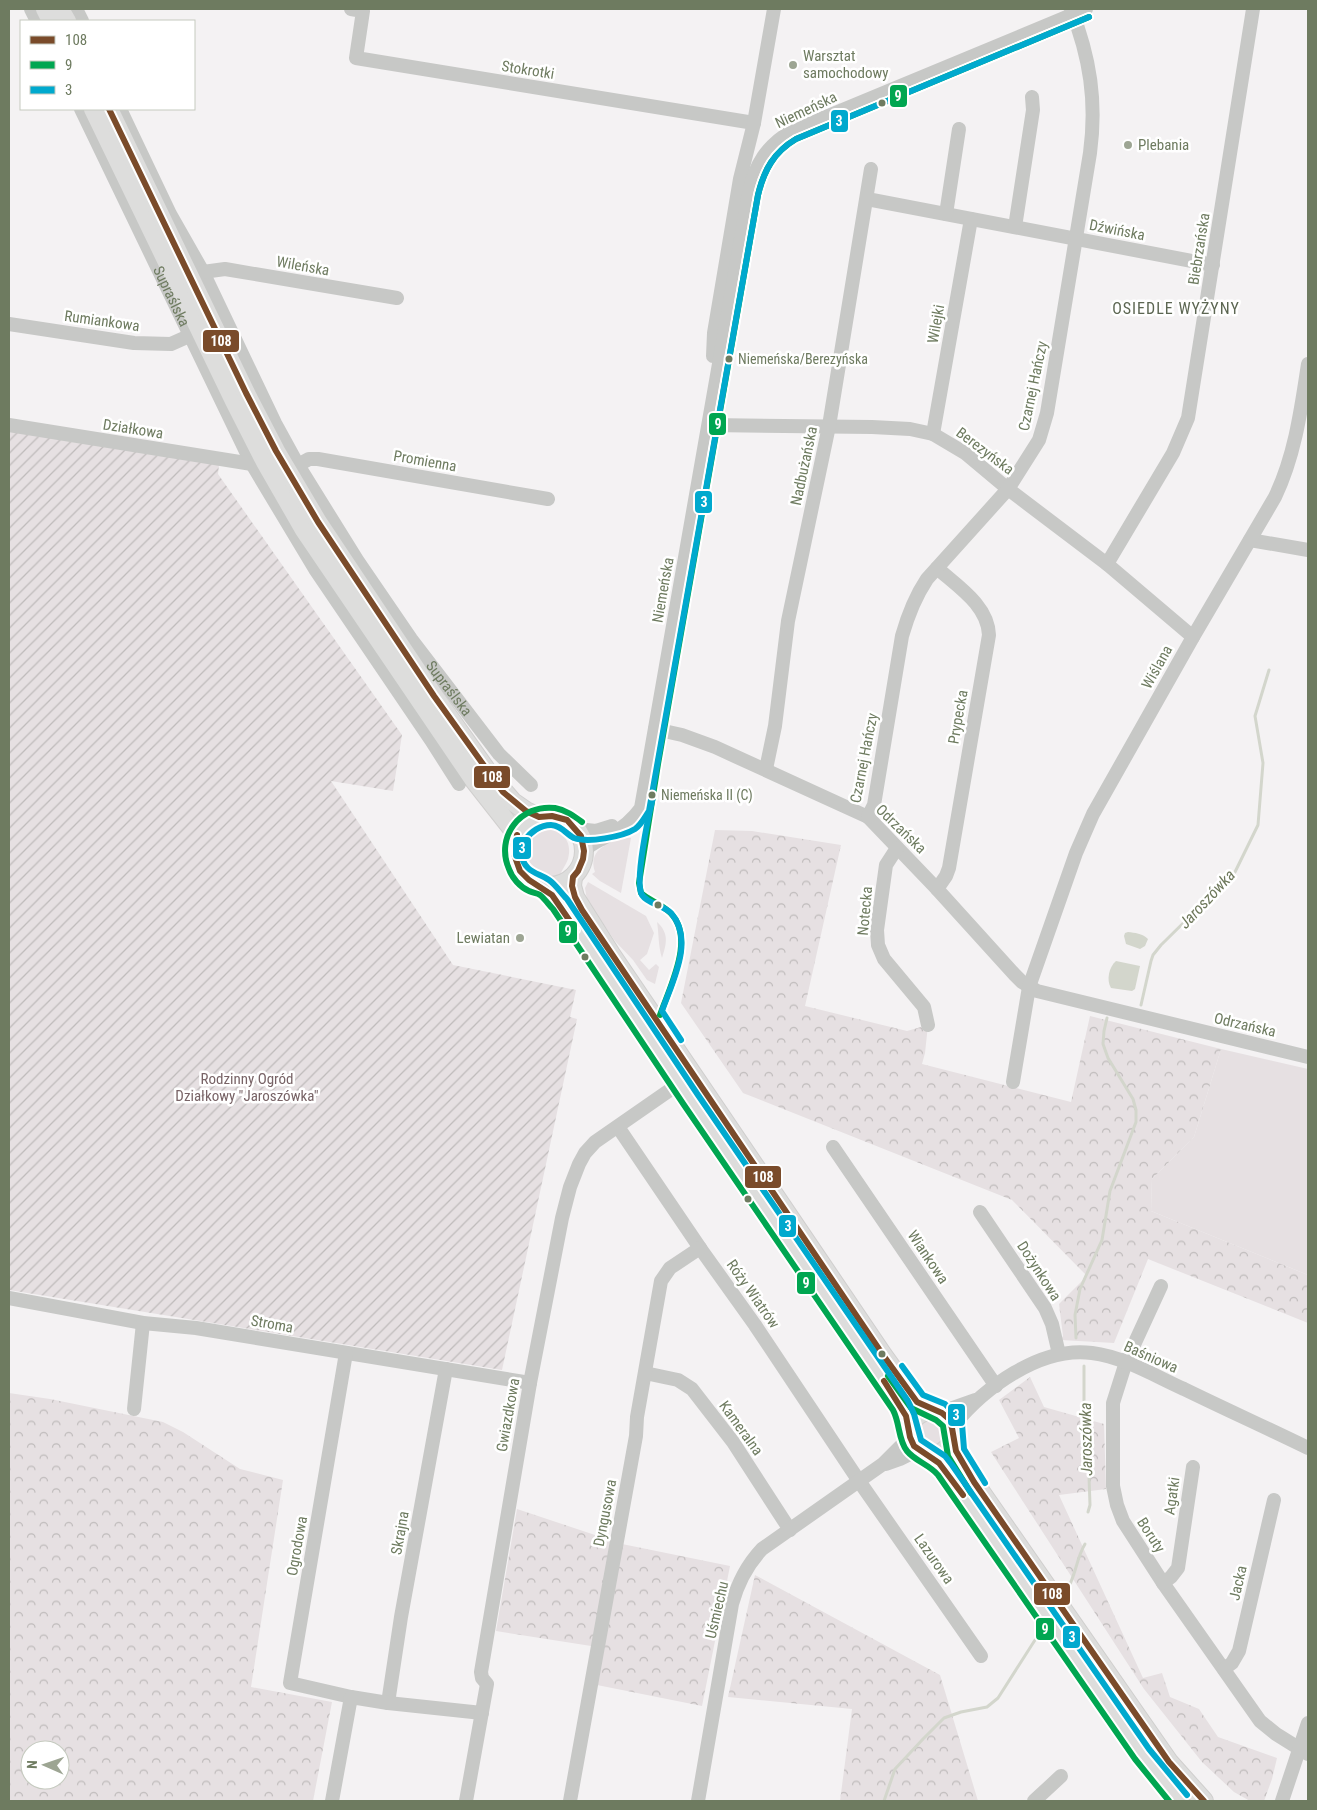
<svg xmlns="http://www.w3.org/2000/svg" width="1317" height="1810" viewBox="0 0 1317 1810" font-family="'Roboto Condensed',sans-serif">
<defs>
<pattern id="forest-crowns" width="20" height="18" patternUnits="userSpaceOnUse" patternTransform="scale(1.25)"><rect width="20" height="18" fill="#e6e0e2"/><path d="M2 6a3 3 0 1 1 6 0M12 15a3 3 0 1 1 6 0" fill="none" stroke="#bfbbbb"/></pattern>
<pattern id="garden-furrows" width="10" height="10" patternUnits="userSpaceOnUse" patternTransform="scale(1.25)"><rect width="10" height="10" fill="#e6e0e2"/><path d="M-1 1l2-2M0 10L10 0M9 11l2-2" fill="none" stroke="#bfbbbb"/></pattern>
</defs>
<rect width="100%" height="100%" fill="#f4f2f3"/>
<!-- grass -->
<g fill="#e6e0e2">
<path d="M547,825C562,830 573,842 568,859C566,865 561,871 559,877C546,880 531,873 529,859C527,849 530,841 527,831L539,826Z"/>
<path d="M623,837L631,838L621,893L600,881L592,874L595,872C591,861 594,852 604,846V844Z"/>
<path d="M588,882L646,916L654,933L647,954L640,960L649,970L656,964L659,967L655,984L647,980L633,960L615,941L587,900L585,888Z"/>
<path d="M657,922C669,933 667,943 662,958C658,946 659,934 657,922Z"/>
<path d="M1221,1049L1308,1069V1275L1151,1211L1152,1179L1194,1137Z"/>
<circle cx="930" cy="1432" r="14"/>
</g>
<!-- forest -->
<g fill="url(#forest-crowns)" fill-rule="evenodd">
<path d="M715,830L752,831L841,845L805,1006L907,1031L928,1025L925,1053L922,1064L1071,1102L1090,1016L1221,1049L1194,1137L1152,1179L1151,1211L1308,1275V1323L1148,1259L1114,1343L1061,1340L1063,1336L1059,1304L1087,1276L1012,1200L743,1093L681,1003Z"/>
<path d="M1030,1377L1044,1407L1104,1424L1106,1489L1059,1495L1143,1678L1162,1673L1170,1697L1199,1709L1218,1737L1277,1758L1272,1779L1264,1801H1250L1234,1792L1202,1762L1144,1689L991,1452L1019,1438L999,1400Z"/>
<path d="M9,1393L50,1399L163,1422L183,1432L240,1469L283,1480L251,1687L332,1702L313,1801H9ZM30,1750H60V1780H30Z"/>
<path d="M517,1509L622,1544L730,1566L702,1706L597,1685L604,1648L496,1631Z"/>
<path d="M755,1575L940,1675L978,1801H840L852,1709L728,1697Z"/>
</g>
<!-- garden -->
<path fill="url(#garden-furrows)" d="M9,429L219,465L218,474L402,735L393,791L331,781L453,965L576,990L570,1017L577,1019L502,1370L9,1290Z"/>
<!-- water -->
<g fill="#d3d6cc">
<path d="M1128,932C1135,933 1142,933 1148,939L1145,946L1140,949L1126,944L1124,936L1125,933Z"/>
<path d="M1116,961L1140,966L1135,989L1132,991L1111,988C1106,980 1109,967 1116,961Z"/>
</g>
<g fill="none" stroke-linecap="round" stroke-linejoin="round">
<!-- stream -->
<g stroke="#d3d6cc" stroke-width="3">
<path d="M1141,1005L1151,961L1153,955L1161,945L1235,872L1258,825L1263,763L1255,716L1269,670"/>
<path d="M1076,1338L1075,1315L1080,1289L1102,1240L1110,1191L1136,1122V1110L1133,1099L1108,1058L1103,1044L1104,1031L1107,1018"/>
<path d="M1084,1366V1404L1088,1448L1090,1505L1088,1512"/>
<path d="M1069,1586C1076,1573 1077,1557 1085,1544"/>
<path d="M884,1801L895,1769L923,1739L944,1718L961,1712L987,1707L998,1698L1035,1640"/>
</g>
<defs>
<g id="major">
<path d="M45,9L51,21"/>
<path d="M60,9L67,21"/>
<path d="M93,109L234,401L265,462L304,530L473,779L517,835"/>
<path d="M109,109L246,393L276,451L318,522L434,696L490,775L513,802L526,811L539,817"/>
<circle cx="549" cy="851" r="35"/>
<path d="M573,877L572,886L575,897L611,954L883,1355L917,1402L933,1410"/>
<path d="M543,886L560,904L691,1100L901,1406L909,1431"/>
<circle cx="931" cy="1433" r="22"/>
<path d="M953,1436L956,1452L974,1482L1169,1762L1204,1801"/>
<path d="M926,1454L939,1463L945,1470L1142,1754L1180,1801"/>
</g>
</defs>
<!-- major casing -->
<use href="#major" stroke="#d0cfce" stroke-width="20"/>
<!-- minor -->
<g stroke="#c7c8c6" stroke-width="14">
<path d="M31,9L37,21"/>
<path d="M76,9L82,21"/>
<path d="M351,9L363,11L356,58L754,123"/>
<path id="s1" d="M81,109L252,464L315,569L431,740L459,784"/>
<path id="s2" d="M120,109L170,214L203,272L275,423L298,465L357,560L411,639L499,754L531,785"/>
<path d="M867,199L1213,265"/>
<path d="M946,214L959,129"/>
<path d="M1015,227L1033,110L1032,97"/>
<path d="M203,272L225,269L397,298"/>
<path d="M9,324L134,343L171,344L189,336"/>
<path d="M713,356L714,333L740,179L754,123L774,9"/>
<path d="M9,425L252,464"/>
<path d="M709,425L872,427L910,429L933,434L965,453L1008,489L1107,564L1193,637"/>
<path d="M933,434L971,219"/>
<path d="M298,465L309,459H318L548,499"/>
<path d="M1250,540L1308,550"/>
<path d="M1107,564L1173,453L1188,418L1253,9"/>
<path d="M937,568C957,586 988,605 989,635L949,868L946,876L937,889"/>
<path d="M655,729L682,735L715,747L868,817L937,889L1015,975L1022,982L1037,991L1308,1057"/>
<path d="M766,769L775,726L788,621L829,426L871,169"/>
<path d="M868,817L874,805L902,636C908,615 915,597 927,579L1008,489L1039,440L1047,413L1090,153C1097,102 1090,57 1071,9"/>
<path d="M577,829L596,831L612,826"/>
<path d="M897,848L886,865L877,930L878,945L884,959L924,1007L928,1025"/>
<path d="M584,851C592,842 601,840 611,834C623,828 633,819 641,808L749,193C755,165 767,145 792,131L1086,9"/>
<path d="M1013,1082L1029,987L1076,853L1093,814L1193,637L1275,497C1295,455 1301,410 1308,364"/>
<path d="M618,1127L700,1248L755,1325L859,1481L981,1656"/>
<path d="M833,1147L996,1386"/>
<path d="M980,1212L1045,1308L1052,1324L1059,1354"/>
<path d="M1161,1286L1126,1362L1113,1403V1486L1117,1505L1123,1521L1163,1583L1260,1721L1276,1734L1308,1754"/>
<path d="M9,1298L143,1323L196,1328L530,1383"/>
<path d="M346,1353L290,1683L351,1697"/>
<path d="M645,1373L678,1380L692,1389L733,1442L790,1530"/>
<path d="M134,1409L143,1323"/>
<path d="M941,1412L975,1400"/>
<path d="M953,1426C984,1388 1040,1346 1092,1353C1124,1357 1155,1376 1184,1389C1225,1409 1267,1428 1308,1448"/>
<path d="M886,1464L900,1459L918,1450"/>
<path d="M1163,1583L1171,1577L1178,1568L1193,1467"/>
<path d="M1224,1669L1232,1663L1239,1651L1274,1500"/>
<path d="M388,1703L401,1617L446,1369"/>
<path d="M332,1801L351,1697L388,1703L482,1713"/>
<path d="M466,1801L487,1684L482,1678L481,1672L530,1383L562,1218L570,1187L579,1164L585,1153L595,1142L680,1083"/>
<path d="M570,1801L636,1436L637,1417L661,1281L670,1268L700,1248"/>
<path d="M698,1801L732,1604C738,1582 747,1565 762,1549L883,1464L910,1437"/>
<path d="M1034,1801L1061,1776"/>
<path d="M1282,1801L1308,1723"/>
</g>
<!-- major -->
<use href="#major" stroke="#dddddc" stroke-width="18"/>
<defs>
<g id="bus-1">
<path d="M109,109L246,393L276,451L318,522L434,696L503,792L526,811L539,817L552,816L567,820L581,836L584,851L583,859L578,871L573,877L572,886L575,897L582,910L883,1355L917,1402L942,1413L949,1419L952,1428L956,1451L974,1482L1169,1762L1204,1801"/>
<path d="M517,835L514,854L520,871L529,880L552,895L576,930"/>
<path d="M884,1381L906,1416L910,1437L914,1446L939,1463L963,1495"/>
</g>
<g id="bus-2">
<path d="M582,822C574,816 566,810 555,808C520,804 495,837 509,869C512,878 520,887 529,891C533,893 537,893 540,895C545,899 549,905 553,909L684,1105L893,1410C900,1423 898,1440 907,1451C915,1461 930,1465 938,1475L1135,1759L1169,1801"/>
<path d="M660,1015C670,986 698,934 667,910C659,903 649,900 641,893L639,883L658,764L758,195C764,170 774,152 796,139L1089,17"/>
<path d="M888,1376L911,1408L936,1420L943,1426L948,1456L971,1493"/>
</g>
<g id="bus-3">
<path d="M1089,17L796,139C774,152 764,170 758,195L649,811C645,817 641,825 635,829C622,837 588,843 574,838C566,834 561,825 551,825C530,825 511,851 528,868C534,874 542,875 549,880C556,885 561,893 567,899L698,1095L908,1401L914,1414L921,1440L945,1456L952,1465L1149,1749L1187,1795"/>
<path d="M653,797C649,814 634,882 642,895C648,904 663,905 671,913C695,940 672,982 662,1011L681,1040"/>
<path d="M902,1366L923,1395L945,1404L957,1416L962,1424L964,1449L985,1483"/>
</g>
</defs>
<!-- bus-1 casing -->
<use href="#bus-1" stroke="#fff" stroke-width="10"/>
<!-- bus-2 casing -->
<use href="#bus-2" stroke="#fff" stroke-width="10"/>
<!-- bus-3 casing -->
<use href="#bus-3" stroke="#fff" stroke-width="10"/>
<!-- bus-1 -->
<use href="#bus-1" stroke="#7a4b2a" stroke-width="6"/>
<!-- bus-2 -->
<use href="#bus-2" stroke="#00a651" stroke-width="6"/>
<!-- bus-3 -->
<use href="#bus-3" stroke="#00a9ce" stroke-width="6"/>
</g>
<!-- markers -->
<g fill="#9da593" stroke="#fff" stroke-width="2">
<circle cx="793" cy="65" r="5"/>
<circle cx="1128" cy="145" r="5"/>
<circle cx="520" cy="938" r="5"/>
</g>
<g fill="#6e7b60" stroke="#fff" stroke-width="2">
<circle cx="882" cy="103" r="4.5"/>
<circle cx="729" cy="359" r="4.5"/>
<circle cx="652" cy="795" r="4.5"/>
<circle cx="658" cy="905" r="4.5"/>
<circle cx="585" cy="957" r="4.5"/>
<circle cx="748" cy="1199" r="4.5"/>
<circle cx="882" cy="1354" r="4.5"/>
</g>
<g text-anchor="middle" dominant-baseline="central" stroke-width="5" stroke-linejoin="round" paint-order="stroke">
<!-- bus labels -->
<g font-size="14" fill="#6e7b60" stroke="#fff" text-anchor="start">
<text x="738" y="359">Niemeńska/Berezyńska</text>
<text x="661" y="795">Niemeńska II (C)</text>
</g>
<!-- poi labels -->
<g font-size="15" fill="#6e7b60" stroke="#fff" text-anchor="start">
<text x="803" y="56">Warsztat<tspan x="803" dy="17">samochodowy</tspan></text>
<text x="1138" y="145">Plebania</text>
<text x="510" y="938" text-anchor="end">Lewiatan</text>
</g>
<!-- street labels -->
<g font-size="15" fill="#6e7b60" stroke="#fff">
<text transform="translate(528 70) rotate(9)">Stokrotki</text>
<text transform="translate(806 110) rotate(-25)">Niemeńska</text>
<text transform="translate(1117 230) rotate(11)">Dźwińska</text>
<text transform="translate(1199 249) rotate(-81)">Biebrzańska</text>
<text transform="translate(303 266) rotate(10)">Wileńska</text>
<text stroke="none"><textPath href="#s1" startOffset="208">Supraślska</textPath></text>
<text transform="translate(102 321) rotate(8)">Rumiankowa</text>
<text transform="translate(936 324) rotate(-80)">Wilejki</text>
<text transform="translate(1033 386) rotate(-78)">Czarnej Hańczy</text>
<text transform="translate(133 429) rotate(9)">Działkowa</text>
<text transform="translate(985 451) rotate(37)">Berezyńska</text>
<text transform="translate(425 461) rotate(10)">Promienna</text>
<text transform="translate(804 466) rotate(-78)">Nadbużańska</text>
<text transform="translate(663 590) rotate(-80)">Niemeńska</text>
<text transform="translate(1157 667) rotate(-61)">Wiślana</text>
<text stroke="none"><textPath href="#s2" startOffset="668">Supraślska</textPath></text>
<text transform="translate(958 717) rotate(-80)">Prypecka</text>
<text transform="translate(864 758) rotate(-79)">Czarnej Hańczy</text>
<text transform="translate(901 829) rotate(44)">Odrzańska</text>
<text transform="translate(865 911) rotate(-85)">Notecka</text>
<text transform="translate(1245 1025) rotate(13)">Odrzańska</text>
<text transform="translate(928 1257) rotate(56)">Wiankowa</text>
<text transform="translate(1039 1271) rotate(57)">Dożynkowa</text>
<text transform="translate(753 1294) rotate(55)">Róży Wiatrów</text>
<text transform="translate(272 1324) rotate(10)">Stroma</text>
<text transform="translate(1151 1357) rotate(24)">Baśniowa</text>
<text transform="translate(508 1415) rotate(-80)">Gwiazdkowa</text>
<text transform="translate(741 1428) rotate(54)">Kameralna</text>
<text transform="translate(1172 1496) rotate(-82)">Agatki</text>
<text transform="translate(605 1513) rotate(-79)">Dyngusowa</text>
<text transform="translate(400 1533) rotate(-80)">Skrajna</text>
<text transform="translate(1151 1535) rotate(57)">Boruty</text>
<text transform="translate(297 1546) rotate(-80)">Ogrodowa</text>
<text transform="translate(934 1559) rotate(55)">Lazurowa</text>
<text transform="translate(1238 1583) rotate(-77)">Jacka</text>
<text transform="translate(717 1610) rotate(-77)">Uśmiechu</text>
</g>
<!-- park labels -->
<g font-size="15" fill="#786366" stroke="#fff">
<text x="247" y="1079">Rodzinny Ogród<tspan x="247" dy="17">Działkowy "Jaroszówka"</tspan></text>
</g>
<!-- neighbourhood labels -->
<g font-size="16" letter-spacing="1" fill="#5c6652" stroke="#fff">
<text x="1176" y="308">OSIEDLE WYŻYNY</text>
</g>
<!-- water labels -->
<g font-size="16" font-style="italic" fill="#6e785b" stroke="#fff">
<text transform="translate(1207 899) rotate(-47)">Jaroszówka</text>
<text transform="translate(1086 1439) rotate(-91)">Jaroszówka</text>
</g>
</g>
<g stroke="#fff" stroke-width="2">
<rect x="889" y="84" width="19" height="24" rx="5" fill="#00a651"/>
<rect x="830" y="109" width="19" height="24" rx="5" fill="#00a9ce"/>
<rect x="202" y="329" width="38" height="24" rx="5" fill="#7a4b2a"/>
<rect x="708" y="412" width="19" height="24" rx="5" fill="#00a651"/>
<rect x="694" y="490" width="19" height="24" rx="5" fill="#00a9ce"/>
<rect x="473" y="765" width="38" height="24" rx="5" fill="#7a4b2a"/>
<rect x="512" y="836" width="20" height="24" rx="5" fill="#00a9ce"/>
<rect x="558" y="920" width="20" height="24" rx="5" fill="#00a651"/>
<rect x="744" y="1165" width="38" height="24" rx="5" fill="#7a4b2a"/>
<rect x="778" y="1214" width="19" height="24" rx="5" fill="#00a9ce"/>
<rect x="796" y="1271" width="20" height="24" rx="5" fill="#00a651"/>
<rect x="947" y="1403" width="19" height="24" rx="5" fill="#00a9ce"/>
<rect x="1033" y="1582" width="38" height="24" rx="5" fill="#7a4b2a"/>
<rect x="1035" y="1617" width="20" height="24" rx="5" fill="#00a651"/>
<rect x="1062" y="1625" width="19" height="24" rx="5" fill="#00a9ce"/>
</g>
<g font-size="14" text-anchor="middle" font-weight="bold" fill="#fff">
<text x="898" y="101">9</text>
<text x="839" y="126">3</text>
<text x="221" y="346">108</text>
<text x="718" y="429">9</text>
<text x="704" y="507">3</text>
<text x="492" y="782">108</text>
<text x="522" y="853">3</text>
<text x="568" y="936">9</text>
<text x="763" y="1182">108</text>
<text x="788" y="1231">3</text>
<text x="806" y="1288">9</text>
<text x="956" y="1420">3</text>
<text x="1052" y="1599">108</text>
<text x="1045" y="1634">9</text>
<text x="1072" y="1642">3</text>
</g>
<!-- border -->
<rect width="1317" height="1810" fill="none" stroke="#6e7b60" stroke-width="20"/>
<!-- legend -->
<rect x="20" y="20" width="175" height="90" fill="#ffffff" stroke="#c5cabf"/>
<rect x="30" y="36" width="25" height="8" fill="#7a4b2a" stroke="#c5cabf"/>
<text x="65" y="45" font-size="15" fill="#6e7b60">108</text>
<rect x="30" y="61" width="25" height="8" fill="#00a651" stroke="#c5cabf"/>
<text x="65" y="70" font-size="15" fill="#6e7b60">9</text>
<rect x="30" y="86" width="25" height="8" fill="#00a9ce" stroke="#c5cabf"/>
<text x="65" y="95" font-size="15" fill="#6e7b60">3</text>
<!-- north arrow -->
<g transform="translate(45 1765) rotate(272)"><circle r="24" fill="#ffffff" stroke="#c5cabf"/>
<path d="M0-4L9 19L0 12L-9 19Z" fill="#9da593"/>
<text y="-8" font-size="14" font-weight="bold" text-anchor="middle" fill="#6e7b60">N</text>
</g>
</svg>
